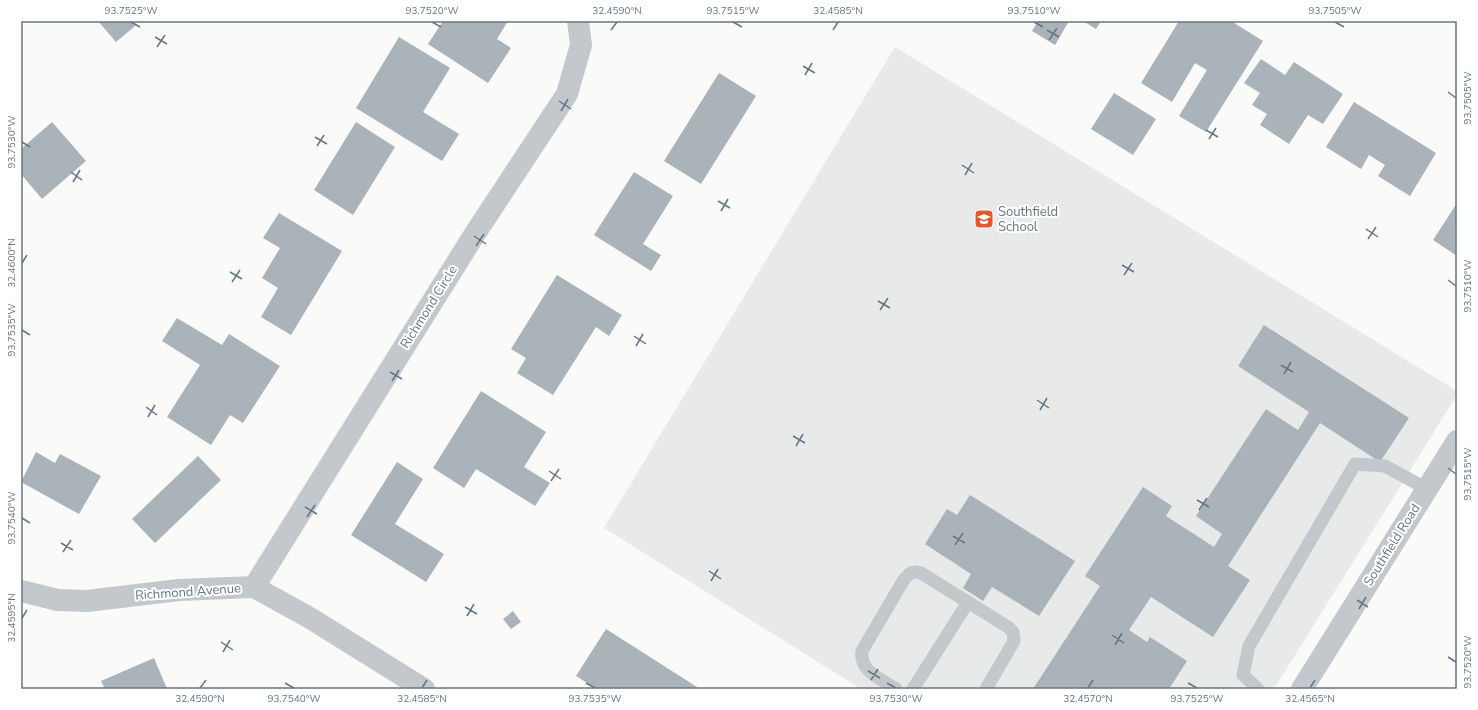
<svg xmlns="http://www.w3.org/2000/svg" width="1478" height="710" viewBox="0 0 1478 710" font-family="'Nunito Sans',sans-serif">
<rect width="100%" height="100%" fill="#fafaf8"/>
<!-- built -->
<path fill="#e8e9e9" d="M895,47L1457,391V395L1274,689H861L604,528Z"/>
<!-- building -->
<g fill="#aab3b9">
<path d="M98,21H131L135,26L116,42Z"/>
<path d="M443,21H508L497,39L511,48L488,83L428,44Z"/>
<path d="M1038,21H1069L1055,45L1032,31Z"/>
<path d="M1083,21H1101L1096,29Z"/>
<path d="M1179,21H1231L1263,41L1206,132L1179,116L1207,70L1195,63L1172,102L1141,83Z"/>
<path d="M399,37L450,68L423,112L459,134L442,161L356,108Z"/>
<path d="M1261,59L1285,75L1294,62L1343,94L1323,124L1308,115L1289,144L1260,125L1267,114L1252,105L1260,93L1244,83Z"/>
<path d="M719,73L756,96L701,184L664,161Z"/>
<path d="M1114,93L1156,119L1133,155L1091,129Z"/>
<path d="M1354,102L1436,153L1410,196L1378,176L1385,165L1369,155L1361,169L1326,147Z"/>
<path d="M52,122L86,161L42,199L21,174V149Z"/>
<path d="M356,122L395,147L353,215L314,190Z"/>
<path d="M634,172L673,196L643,244L661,255L651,271L594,235Z"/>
<path d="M1457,203V256L1433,240Z"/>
<path d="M279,213L342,251L291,335L261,317L278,288L262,278L280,248L263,238Z"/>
<path d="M557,275L622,315L609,336L596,327L553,395L517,373L526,358L511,349Z"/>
<path d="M177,318L222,345L229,334L280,366L243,423L230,415L211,445L167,417L200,365L162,341Z"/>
<path d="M1264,325L1409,418L1380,462L1320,423L1228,566L1250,580L1213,637L1151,597L1129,630L1147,642L1150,637L1187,661L1169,689H1033L1100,586L1085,576L1143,487L1172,506L1166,516L1214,547L1222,534L1196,516L1266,409L1298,430L1309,412L1238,366Z"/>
<path d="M481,391L546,432L524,467L550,483L535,506L476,469L464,488L433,468Z"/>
<path d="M36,452L55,463L60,454L101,476L79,514L21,482Z"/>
<path d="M198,456L221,480L155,543L132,519Z"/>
<path d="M397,462L423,479L395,524L444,554L426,582L351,535Z"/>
<path d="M970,495L1075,561L1039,616L992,587L983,601L963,588L971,574L925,544L947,509L957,515Z"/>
<path d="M513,611L521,622L511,629L503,619Z"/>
<path d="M606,629L697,687L696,689H597L576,676Z"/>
<path d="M154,658L167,689H105L101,681Z"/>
</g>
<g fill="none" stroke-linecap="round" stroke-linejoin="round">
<!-- lane -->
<g stroke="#c3c8cc" stroke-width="13">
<path d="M896,689C881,679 859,671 862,651L903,581C909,574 911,570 921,573L1008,627L1013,632L1014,641L986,689"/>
<path d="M913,689L968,602"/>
<path d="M1258,689L1243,675L1249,646L1355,464L1385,466L1427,489"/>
</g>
<!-- street -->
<g stroke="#c3c8cc" stroke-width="22">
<path d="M254,587L476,232L567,94L581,45L578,21"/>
<path d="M21,591L58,600L87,601L179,590L254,587L310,618L424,689"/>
<path d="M1302,689L1457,441"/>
</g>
</g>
<!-- ticks -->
<path fill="none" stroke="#657683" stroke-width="1.5" d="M131,22L140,27M432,22L441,27M733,22L742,27M1034,22L1043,27M1335,22L1344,27M611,30L617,22M833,30L838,22M1047,30L1059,37M155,37L167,44M1049,40L1057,28M157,47L165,35M803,66L815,73M805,75L812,63M1448,92L1456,98M559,101L571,109M561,111L568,99M1206,130L1218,137M315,137L327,144M1209,139L1216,128M22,142L30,147M317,146L324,135M962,165L974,173M71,172L82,180M965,175L972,163M73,182L80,170M718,201L730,208M721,211L728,199M1366,229L1378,237M474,236L486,244M1368,239L1376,227M476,246L484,234M22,263L27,255M1122,265L1134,272M230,272L242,279M1124,275L1132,263M1448,280L1456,286M232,282L240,270M878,301L890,308M880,310L888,298M22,330L30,335M634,336L646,344M636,346L643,334M1281,365L1293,372M390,372L402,379M1284,374L1291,362M392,381L399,370M1037,400L1049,408M146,407L157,415M1040,410L1047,398M148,417L155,405M793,436L805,443M796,446L803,434M1448,468L1456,474M549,471L561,479M551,481L559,469M1197,500L1209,507M305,507L317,514M1199,510L1207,498M307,517L315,505M22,518L30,523M953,536L965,543M61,543L73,550M955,545L963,533M63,552L71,540M709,571L721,579M711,581L718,569M1357,600L1368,607M465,607L477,614M1359,609L1366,597M467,616L474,604M22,618L27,610M1112,635L1124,643M221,642L233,650M1115,645L1122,633M223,652L230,640M1448,657L1456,662M868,671L880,678M871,680L878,669M285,683L294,688M586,683L595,688M887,683L896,688M1188,683L1197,688M200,688L206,680M422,688L427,680M1088,688L1093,680M1310,688L1315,680"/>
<!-- icons -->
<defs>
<symbol id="school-square" viewBox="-11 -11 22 22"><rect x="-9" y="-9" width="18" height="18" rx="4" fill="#e4572e" stroke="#fff"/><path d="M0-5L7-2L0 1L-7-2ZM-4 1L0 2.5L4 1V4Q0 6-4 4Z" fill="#fff"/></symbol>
</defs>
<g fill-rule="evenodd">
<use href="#school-square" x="973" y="208" width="22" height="22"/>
</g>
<g text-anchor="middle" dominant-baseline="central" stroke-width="4" stroke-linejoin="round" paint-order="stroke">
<!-- poi labels -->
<g font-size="13" fill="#657683" stroke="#fff" text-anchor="start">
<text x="998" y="212">Southfield<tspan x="998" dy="15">School</tspan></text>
</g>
<!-- street labels -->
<g font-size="13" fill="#657683" stroke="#fff">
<text transform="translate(429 307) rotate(-58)">Richmond Circle</text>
<text transform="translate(1392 545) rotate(-58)">Southfield Road</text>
<text transform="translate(188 592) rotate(-4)">Richmond Avenue</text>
</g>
</g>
<!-- border -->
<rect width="1478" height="710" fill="none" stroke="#ffffff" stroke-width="44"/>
<rect x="22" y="22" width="1434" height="666" fill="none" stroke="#657683" stroke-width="1.5"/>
<g font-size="10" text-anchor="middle" fill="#657683">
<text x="131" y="14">93.7525°W</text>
<text x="432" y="14">93.7520°W</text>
<text x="617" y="14">32.4590°N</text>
<text x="733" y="14">93.7515°W</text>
<text x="838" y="14">32.4585°N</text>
<text x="1034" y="14">93.7510°W</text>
<text x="1335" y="14">93.7505°W</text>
<text transform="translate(1467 98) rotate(-90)" y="4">93.7505°W</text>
<text transform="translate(11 142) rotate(-90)" y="4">93.7530°W</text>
<text transform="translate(11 263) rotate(-90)" y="4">32.4600°N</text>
<text transform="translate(1467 286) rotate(-90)" y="4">93.7510°W</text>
<text transform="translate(11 330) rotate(-90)" y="4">93.7535°W</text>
<text transform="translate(1467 474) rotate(-90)" y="4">93.7515°W</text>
<text transform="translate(11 518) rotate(-90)" y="4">93.7540°W</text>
<text transform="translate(11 618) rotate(-90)" y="4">32.4595°N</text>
<text transform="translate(1467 662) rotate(-90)" y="4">93.7520°W</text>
<text x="200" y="702">32.4590°N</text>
<text x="294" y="702">93.7540°W</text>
<text x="422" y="702">32.4585°N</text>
<text x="595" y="702">93.7535°W</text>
<text x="896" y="702">93.7530°W</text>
<text x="1088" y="702">32.4570°N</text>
<text x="1197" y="702">93.7525°W</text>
<text x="1310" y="702">32.4565°N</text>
</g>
</svg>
